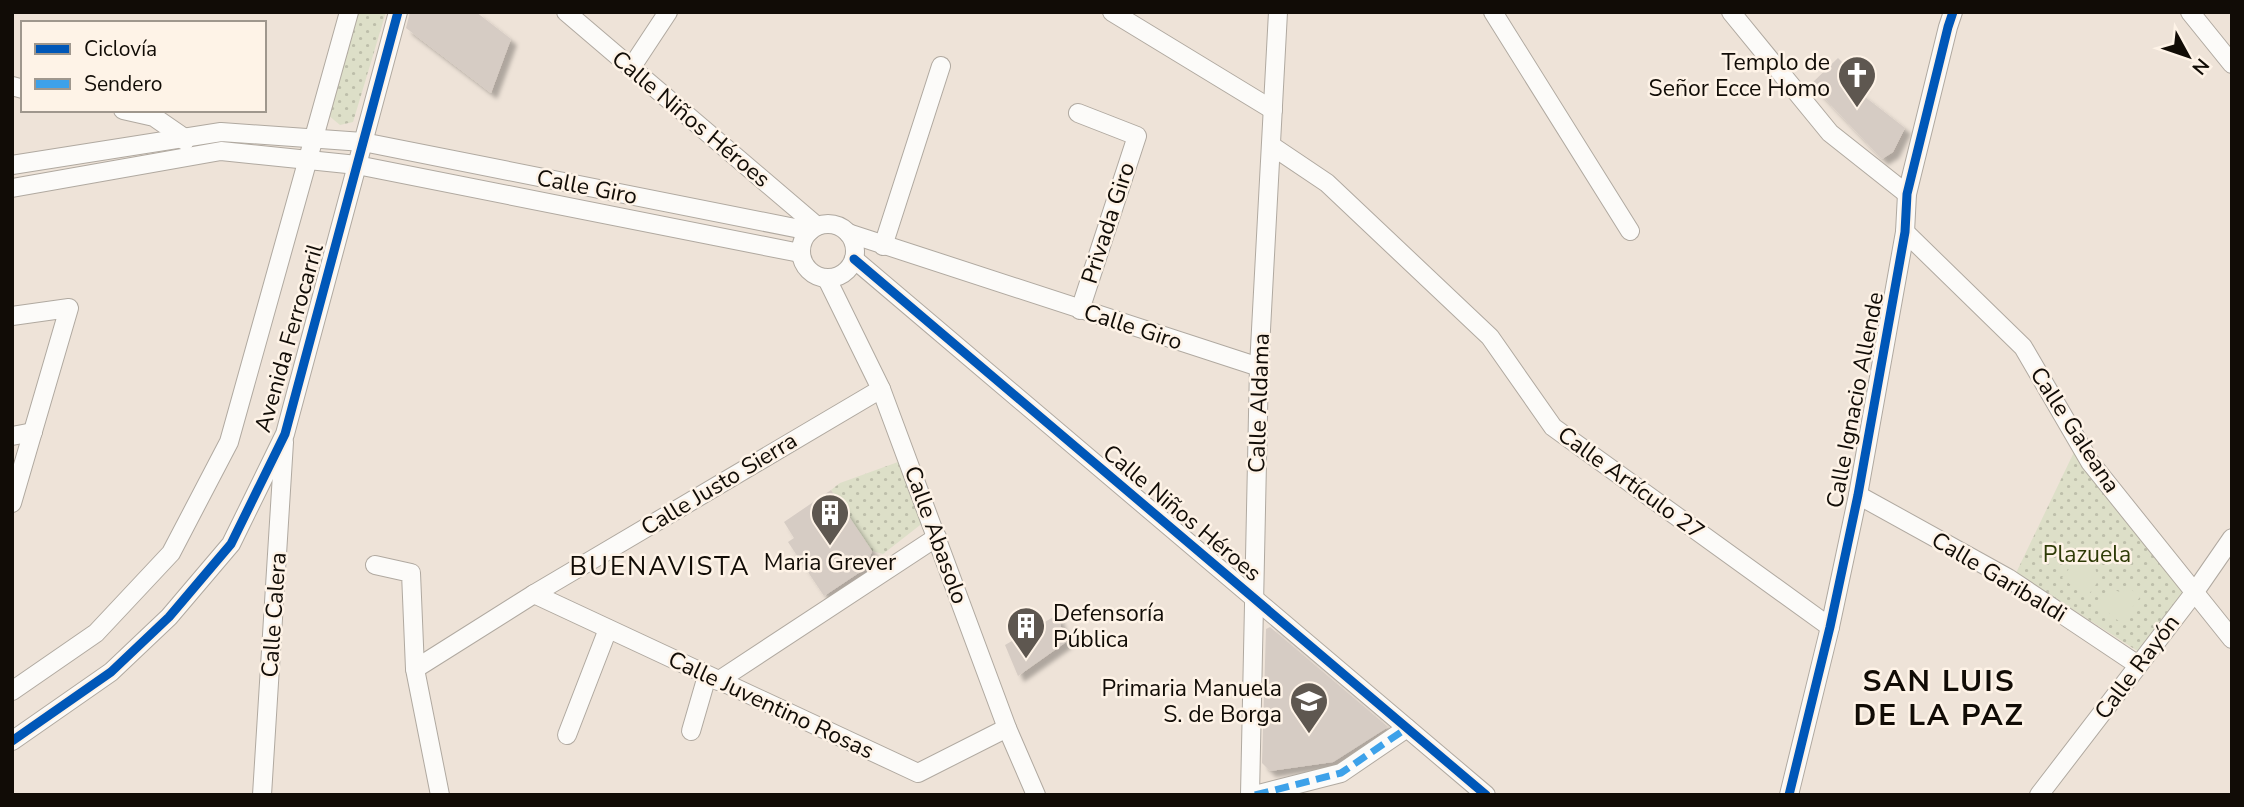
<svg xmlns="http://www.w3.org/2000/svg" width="2244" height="807" viewBox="0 0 2244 807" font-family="'Nunito Sans',sans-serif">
<defs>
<pattern id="grass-dots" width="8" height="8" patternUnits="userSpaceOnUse" patternTransform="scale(1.75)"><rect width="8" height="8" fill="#dddfc8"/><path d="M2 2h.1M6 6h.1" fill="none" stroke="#bdbeaa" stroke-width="1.8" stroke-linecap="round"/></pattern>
<filter id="shadow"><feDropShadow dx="6" dy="6" stdDeviation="2" flood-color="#0004"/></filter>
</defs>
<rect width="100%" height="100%" fill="#eee3d8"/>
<!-- grass -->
<g fill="url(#grass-dots)">
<path d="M358,12H386L353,122L340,125L328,115Z"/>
<path d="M2075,450L2189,593L2139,652L2016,573Z"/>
<path d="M898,462L924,522L883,554L872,551L831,490L840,483Z"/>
</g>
<!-- garden -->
<g fill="#dddfc8">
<path d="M2086,546L2096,554L2095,568L2099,580L2087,597L2062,578Z"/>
<path d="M2109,588L2120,592L2131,589L2140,597L2121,623L2097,604Z"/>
</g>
<!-- building -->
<g fill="#d6ccc4" filter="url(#shadow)">
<path d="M410,12H476L511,39L491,93L406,28Z"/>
<path d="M1838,58L1863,83L1856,90L1905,128L1893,152L1882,159L1811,84Z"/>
<path d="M831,490L872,551L866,568L824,596L788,542L794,538L784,522Z"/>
<path d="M1057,615L1066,642L1018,676L1005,645Z"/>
<path d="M1270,627L1388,727L1333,762L1270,771L1262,763L1266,629Z"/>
</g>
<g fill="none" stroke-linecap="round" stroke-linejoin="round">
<defs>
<g id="minor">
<path d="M566,12L817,226"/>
<path d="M1112,12L1273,110"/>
<path d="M1493,12L1630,231"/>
<path d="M1731,12L1830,133L1907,194"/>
<path d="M2190,12L2232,64"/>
<path d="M631,68L668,12"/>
<path d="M12,86L23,89"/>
<path d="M123,110L154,117L183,137L185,141"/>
<path d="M1078,113L1137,136L1080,310"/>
<path d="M1272,146L1327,183L1490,337L1553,427L1830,627"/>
<path d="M12,165L221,132L363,142L810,231"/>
<path d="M12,188L221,151L357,165L800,253"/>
<circle cx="828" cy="251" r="27"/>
<path d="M1905,232L2023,347L2090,462L2232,639"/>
<path d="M848,233L1259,367"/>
<path d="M883,246L941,66"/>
<path d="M854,259L1486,795"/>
<path d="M827,279L881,389L1007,728L1036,795"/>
<path d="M12,316L69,308L12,503"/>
<path d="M12,436L33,432"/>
<path d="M1858,495L2008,578L2138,665"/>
<path d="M375,565L411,573L415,669L440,795"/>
<path d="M534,594L918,773L1007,728"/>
<path d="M415,669L534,594L881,389"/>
<path d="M718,681L937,537"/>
<path d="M12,691L96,633L171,553L229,442L349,12"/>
<path d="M691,731L707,676"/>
<path d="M567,735L608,629"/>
<path d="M12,741L111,672L169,617L231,544L285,434L398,12"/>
<path d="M262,795L284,442"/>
<path d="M1250,795L1259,367L1278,12"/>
<path d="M1255,795L1341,773L1407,728"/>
<path d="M1789,795L1830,627L1858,495L1905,232L1907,194L1948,27L1953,12"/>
<path d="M2039,795L2194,593L2232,538"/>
</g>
</defs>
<!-- minor casing -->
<use href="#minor" stroke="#b0a9a0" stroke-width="20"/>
<!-- minor -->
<use href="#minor" stroke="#fcfbf9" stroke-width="18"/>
<!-- quiet -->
<path stroke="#3da1e9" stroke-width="7" stroke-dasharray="14 7" stroke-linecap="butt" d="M1255,795L1341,773L1407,728"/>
<defs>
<g id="cycleway">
<path d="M854,259L1486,795"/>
<path d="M12,741L111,672L169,617L231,544L285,434L398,12"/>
<path d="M1789,795L1830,627L1858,495L1905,232L1907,194L1948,27L1953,12"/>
</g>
</defs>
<!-- cycleway casing -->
<use href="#cycleway" stroke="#fef3e7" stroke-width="13"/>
<!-- cycleway -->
<use href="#cycleway" stroke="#0057b8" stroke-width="9"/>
</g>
<!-- icons -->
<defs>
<symbol id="church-pin" viewBox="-11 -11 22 30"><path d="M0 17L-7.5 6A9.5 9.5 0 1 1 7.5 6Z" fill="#5e5750" stroke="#fef3e7"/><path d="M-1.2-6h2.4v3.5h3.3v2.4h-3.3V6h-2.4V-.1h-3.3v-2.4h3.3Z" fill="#fff"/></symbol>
<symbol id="building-pin" viewBox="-11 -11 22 30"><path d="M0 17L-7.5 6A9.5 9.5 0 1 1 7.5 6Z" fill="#5e5750" stroke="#fef3e7"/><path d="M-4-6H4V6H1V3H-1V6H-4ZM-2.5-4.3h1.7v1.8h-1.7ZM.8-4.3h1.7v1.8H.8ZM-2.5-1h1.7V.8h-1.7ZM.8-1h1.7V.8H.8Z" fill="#fff"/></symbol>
<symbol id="school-pin" viewBox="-11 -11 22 30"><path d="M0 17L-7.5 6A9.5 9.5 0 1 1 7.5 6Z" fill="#5e5750" stroke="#fef3e7"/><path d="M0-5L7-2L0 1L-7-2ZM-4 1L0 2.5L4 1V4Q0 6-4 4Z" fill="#fff"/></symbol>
</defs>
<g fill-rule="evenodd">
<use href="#church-pin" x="1835" y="53" width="44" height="60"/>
<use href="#building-pin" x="808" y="491" width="44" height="60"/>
<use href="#building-pin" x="1004" y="604" width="44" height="60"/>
<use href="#school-pin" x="1287" y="679" width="44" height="60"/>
</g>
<g text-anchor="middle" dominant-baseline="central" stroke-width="5" stroke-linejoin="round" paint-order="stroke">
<!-- poi labels -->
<g font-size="23" fill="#110c06" stroke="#fef3e7" text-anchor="end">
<text x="1830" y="62">Templo de<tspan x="1830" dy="26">Señor Ecce Homo</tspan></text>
<text x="830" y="562" text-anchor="middle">Maria Grever</text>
<text x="1053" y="613" text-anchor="start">Defensoría<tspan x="1053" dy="26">Pública</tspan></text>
<text x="1282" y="688">Primaria Manuela<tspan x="1282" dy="26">S. de Borga</tspan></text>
</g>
<!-- street labels -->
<g font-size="23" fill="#110c06" stroke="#fef3e7">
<text transform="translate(691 119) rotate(40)">Calle Niños Héroes</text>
<text transform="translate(587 187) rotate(11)">Calle Giro</text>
<text transform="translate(1108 223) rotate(-72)">Privada Giro</text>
<text transform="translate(1133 327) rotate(18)">Calle Giro</text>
<text transform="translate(289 338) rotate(-74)">Avenida Ferrocarril</text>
<text transform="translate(1855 400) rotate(-79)">Calle Ignacio Allende</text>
<text transform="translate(1259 403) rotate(-88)">Calle Aldama</text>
<text transform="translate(2075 430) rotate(57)">Calle Galeana</text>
<text transform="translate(1631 483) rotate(36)">Calle Artículo 27</text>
<text transform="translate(719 484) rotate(-31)">Calle Justo Sierra</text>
<text transform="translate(1182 513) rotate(40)">Calle Niños Héroes</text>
<text transform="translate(936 535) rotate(70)">Calle Abasolo</text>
<text transform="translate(1999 577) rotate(31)">Calle Garibaldi</text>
<text transform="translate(274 615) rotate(-86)">Calle Calera</text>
<text transform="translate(2137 667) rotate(-53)">Calle Rayón</text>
<text transform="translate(771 705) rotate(25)">Calle Juventino Rosas</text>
</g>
<!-- park labels -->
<g font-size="23" fill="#2e3b06" stroke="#fef3e7">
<text x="2087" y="554">Plazuela</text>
</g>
<!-- quarter labels -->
<g font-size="26" letter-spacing="2" fill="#110c06" stroke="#fef3e7">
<text x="660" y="566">BUENAVISTA</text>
</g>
<!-- district labels -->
<g font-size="30" font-weight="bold" letter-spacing="2" fill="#110c06" stroke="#fef3e7">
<text x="1939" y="681">SAN LUIS<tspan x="1939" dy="34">DE LA PAZ</tspan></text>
</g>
</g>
<!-- border -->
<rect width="2244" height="807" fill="none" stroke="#110c06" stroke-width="28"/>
<!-- legend -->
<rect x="21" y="21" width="245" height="91" fill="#fef3e7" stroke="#9f978d" stroke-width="2"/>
<rect x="35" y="44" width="35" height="10" fill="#0057b8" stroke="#9f978d" stroke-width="2"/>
<text x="84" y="56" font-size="21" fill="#110c06">Ciclovía</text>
<rect x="35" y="79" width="35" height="10" fill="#3da1e9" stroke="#9f978d" stroke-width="2"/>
<text x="84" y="91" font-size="21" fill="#110c06">Sendero</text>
<!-- north arrow -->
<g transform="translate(2188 56) rotate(130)" stroke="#fef3e7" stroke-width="5" paint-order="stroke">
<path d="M0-5L12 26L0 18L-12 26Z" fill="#110c06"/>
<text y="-10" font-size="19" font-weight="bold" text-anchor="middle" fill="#110c06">N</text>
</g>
</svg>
